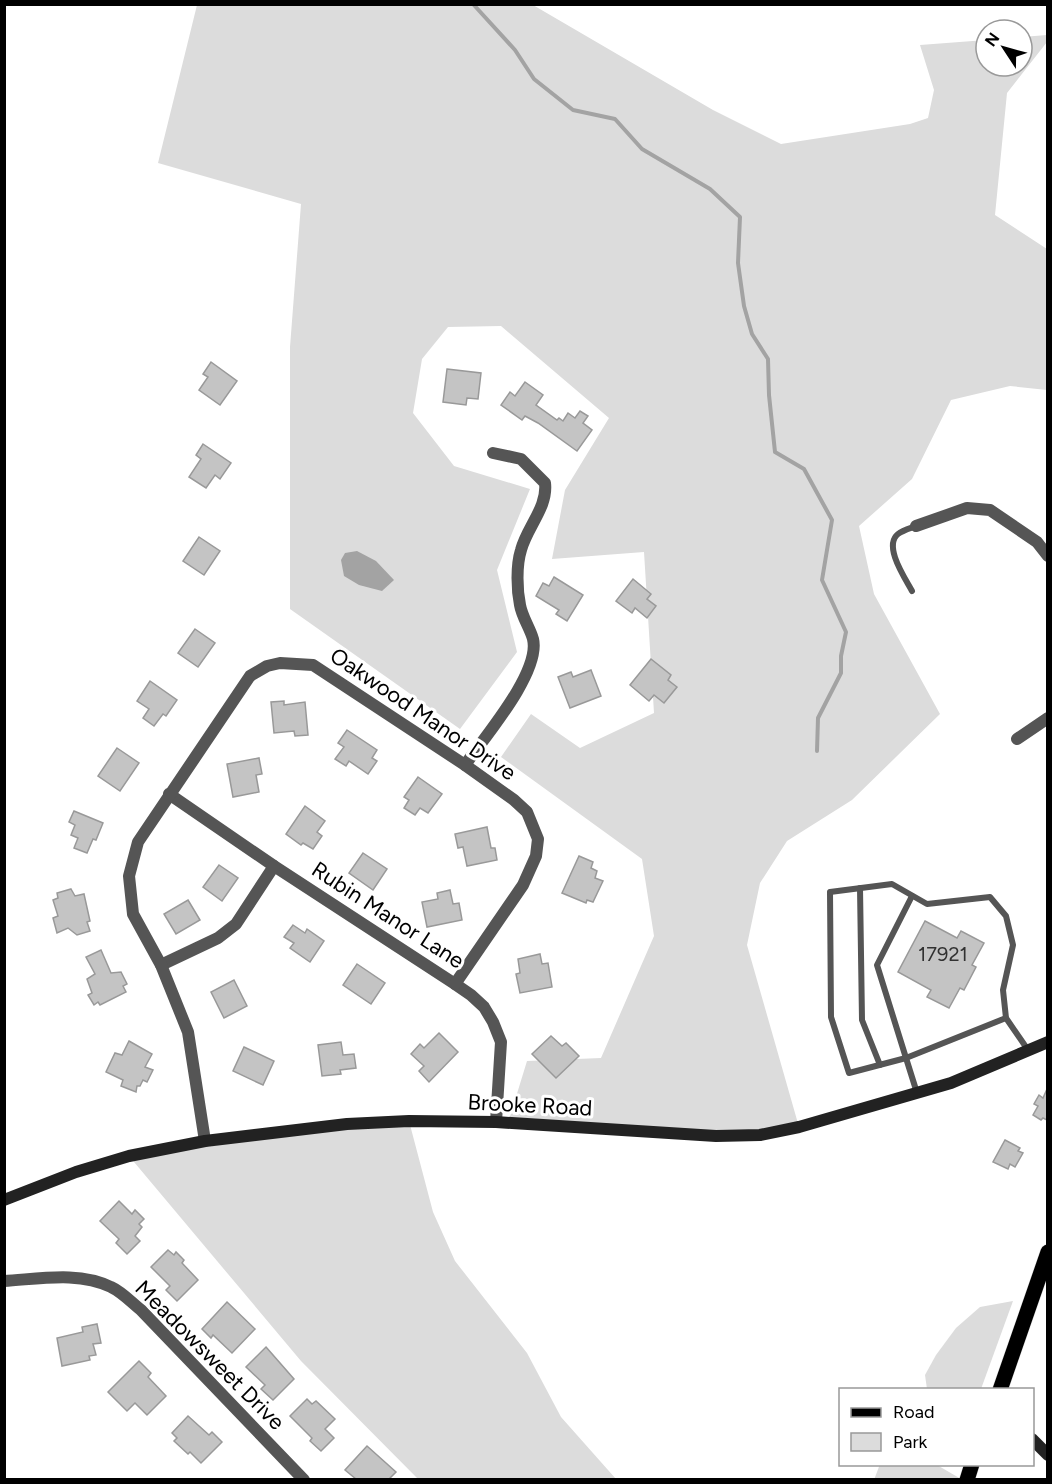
<svg xmlns="http://www.w3.org/2000/svg" width="1052" height="1484" viewBox="0 0 1052 1484" font-family="Figtree,sans-serif">
<rect width="100%" height="100%" fill="#fff"/>
<!-- green -->
<g fill="#dcdcdc">
<path d="M197,5H533L713,110L781,144L910,124L928,118L934,90L920,45L986,40V66H1022V37L1047,35V42L1007,93L995,215L1047,249V390L1010,386L951,400L912,479L859,526L874,594L940,714L852,800L787,841L760,883L747,945L799,1127L760,1135L508,1123L527,1061L601,1058L654,936L642,859L501,757L531,714L580,748L654,713L644,552L552,559L565,490L609,418L501,326L448,327L422,359L413,413L454,466L530,489L497,570L517,652L460,729L290,609V347L301,204L158,163Z"/>
<path d="M409,1121L433,1212L455,1261L527,1353L561,1417L616,1479H418L301,1361L129,1156Z"/>
<path d="M1013,1301L981,1389H927L925,1375L936,1355L956,1328L980,1307Z"/>
<path d="M880,1464L937,1465L961,1479L874,1480Z"/>
</g>
<!-- water -->
<path fill="#a3a3a3" d="M357,551L376,561L394,580L382,591L359,585L344,576L341,560L345,553Z"/>
<g fill="none" stroke-linecap="round" stroke-linejoin="round">
<!-- stream -->
<path stroke="#a3a3a3" stroke-width="4" d="M473,4L515,50L534,79L573,110L615,119L642,149L710,189L740,217L738,263L744,306L752,334L768,359L769,395L775,452L804,469L832,520L822,580L846,632L841,656V673L818,718L817,751"/>
</g>
<!-- building -->
<g fill="#c4c4c4" stroke="#999" stroke-width="1.5">
<path d="M211,362L237,381L220,405L199,390L208,377L203,374Z"/>
<path d="M447,369L481,373L478,399L467,398L466,405L443,402Z"/>
<path d="M525,382L543,395L536,405L557,420L559,418L563,421L568,413L575,418L580,411L588,416L583,423L592,430L577,451L538,423L525,416L522,420L501,405L510,392L515,396Z"/>
<path d="M203,444L231,463L220,479L215,475L206,488L189,477L201,459L196,455Z"/>
<path d="M199,537L220,551L204,575L183,561Z"/>
<path d="M554,577L583,595L567,621L556,614L559,610L536,596L543,583L549,586Z"/>
<path d="M633,579L651,594L647,599L656,606L647,618L635,608L632,613L616,601Z"/>
<path d="M195,629L215,643L198,667L178,653Z"/>
<path d="M651,659L671,675L668,680L677,687L664,703L654,695L649,701L630,685Z"/>
<path d="M591,670L601,696L570,708L558,677L571,672L573,677Z"/>
<path d="M150,681L177,700L166,716L163,714L154,726L143,718L149,709L137,701Z"/>
<path d="M284,701V705L305,702L308,735L295,736L294,731L274,733L271,702Z"/>
<path d="M347,730L377,750L372,758L377,761L368,774L349,761L346,766L335,759L344,747L338,743Z"/>
<path d="M117,748L139,763L120,791L98,776Z"/>
<path d="M259,758L262,774L256,775L259,792L233,797L227,764Z"/>
<path d="M418,777L442,794L428,813L420,808L415,815L404,808L409,800L404,797Z"/>
<path d="M305,806L325,821L317,832L322,836L313,849L303,843L301,845L286,834Z"/>
<path d="M74,811L103,823L96,840L93,839L87,853L74,848L78,838L71,835L75,825L69,822Z"/>
<path d="M487,827L491,848H495L497,860L467,866L463,847L458,848L455,834Z"/>
<path d="M363,853L387,869L373,890L349,873Z"/>
<path d="M579,856L593,862L591,868L597,871L595,878L603,881L593,902L587,900L586,903L562,893Z"/>
<path d="M219,865L238,878L222,901L203,887Z"/>
<path d="M71,889L75,896L84,894L90,921L87,922L90,931L77,935L68,928L57,933L53,918L58,916L53,900L58,898L57,893Z"/>
<path d="M450,890L453,904L459,903L462,920L427,927L422,902L438,899L437,893Z"/>
<path d="M188,900L200,920L176,934L164,914Z"/>
<path d="M925,921L957,938L961,931L984,943L972,965L976,967L964,990L960,988L949,1008L927,997L931,990L898,972Z"/>
<path d="M293,925L305,933L307,929L324,941L310,962L290,948L294,943L284,937Z"/>
<path d="M101,950L111,973L121,972L127,984L123,986L126,992L100,1005L98,1002L94,1005L88,995L92,993L87,979L95,974L86,957Z"/>
<path d="M540,954L542,964L548,963L552,987L520,993L516,974L520,973L518,959Z"/>
<path d="M357,964L385,983L371,1004L343,985Z"/>
<path d="M234,980L247,1006L224,1018L211,992Z"/>
<path d="M439,1033L458,1052L429,1082L419,1071L424,1066L411,1054L420,1044L424,1048Z"/>
<path d="M551,1036L562,1046L566,1043L579,1056L556,1078L532,1054Z"/>
<path d="M129,1041L152,1054L145,1067L153,1070L147,1082L143,1080L140,1086H137L136,1092L121,1086L123,1080L106,1072L115,1053L122,1055Z"/>
<path d="M341,1042L343,1055L354,1054L356,1068L340,1070L341,1074L322,1076L318,1045Z"/>
<path d="M244,1047L274,1061L263,1085L233,1071Z"/>
<path d="M1047,1089V1120L1043,1118L1041,1120L1033,1115L1038,1106L1034,1104L1039,1095L1043,1098Z"/>
<path d="M1005,1140L1020,1148L1018,1151L1023,1153L1015,1167L1010,1164L1008,1169L993,1162Z"/>
<path d="M119,1201L132,1214L135,1210L144,1219L139,1224L142,1227L135,1236L140,1241L127,1254L116,1243L119,1239L100,1221Z"/>
<path d="M168,1250L174,1255L176,1252L184,1260L182,1263L198,1280L177,1301L166,1290L170,1286L151,1267Z"/>
<path d="M227,1302L255,1329L232,1353L213,1335L211,1338L202,1329Z"/>
<path d="M97,1324L101,1343L93,1344L96,1355L89,1356L90,1360L62,1366L57,1338L83,1332L82,1327Z"/>
<path d="M266,1347L294,1379L273,1400L261,1389L265,1385L246,1367Z"/>
<path d="M139,1361L151,1373L148,1377L166,1396L147,1415L135,1403L127,1411L108,1392Z"/>
<path d="M307,1399L312,1404L316,1401L335,1419L325,1429L334,1438L321,1451L310,1441L312,1438L290,1416Z"/>
<path d="M188,1416L209,1435L212,1432L222,1442L201,1463L190,1452L188,1454L174,1441L177,1438L172,1433Z"/>
<path d="M367,1446L396,1472L389,1479H356L345,1470Z"/>
</g>
<g fill="none" stroke-linecap="round" stroke-linejoin="round">
<defs>
<g id="primary">
<path d="M1000,1390L1048,1252"/>
<path d="M967,1480L972,1464"/>
</g>
</defs>
<!-- primary casing -->
<use href="#primary" stroke="#dbdbdb" stroke-width="16"/>
<!-- lane -->
<g stroke="#555" stroke-width="6">
<path d="M912,591C905,578 883,546 898,534C903,530 911,528 916,526"/>
<path d="M860,888L862,1020L880,1065"/>
<path d="M912,896L877,965L906,1058L1006,1018"/>
<path d="M917,1093L906,1058L849,1073L831,1017L830,892L892,884L927,904L990,897L1006,916L1013,945L1003,990L1006,1018L1028,1050"/>
</g>
<!-- street -->
<g stroke="#555" stroke-width="12">
<path d="M916,526L967,508L990,510L1037,542L1048,556"/>
<path d="M1017,739L1048,718"/>
<path d="M465,765C484,738 541,672 533,639C530,628 522,617 520,605C517,590 516,566 521,550C527,527 548,507 545,483L521,459L493,453"/>
<path d="M169,794L274,866L455,984L471,995L484,1007L493,1022L501,1042L496,1122"/>
<path d="M161,965L218,938L236,924L274,866"/>
<path d="M205,1141L188,1032L161,965L133,914L129,876L138,842L250,676L267,666L280,663L313,665L465,765L514,800L527,812L538,839L536,856L523,885L455,984"/>
<path d="M4,1281C39,1279 79,1271 111,1287C122,1292 131,1302 141,1310L304,1480"/>
</g>
<!-- secondary -->
<g stroke="#222" stroke-width="12">
<path d="M4,1200L76,1172L129,1156L205,1141L347,1124L409,1121L496,1122L716,1136L760,1135L799,1127L951,1083L1048,1042"/>
<path d="M1032,1439L1048,1455"/>
</g>
<!-- primary -->
<use href="#primary" stroke="#000" stroke-width="15"/>
</g>
<g text-anchor="middle" dominant-baseline="central" stroke-width="6" stroke-linejoin="round" paint-order="stroke">
<!-- number labels -->
<g font-size="20" fill="#313131">
<text x="943" y="954">17921</text>
</g>
<!-- street labels -->
<g font-size="22" fill="#000" stroke="#fff">
<text transform="translate(423 714) rotate(34)">Oakwood Manor Drive</text>
<text transform="translate(388 915) rotate(33)">Rubin Manor Lane</text>
<text transform="translate(530 1105) rotate(3)">Brooke Road</text>
<text transform="translate(210 1355) rotate(45)">Meadowsweet Drive</text>
</g>
</g>
<!-- border -->
<rect width="1052" height="1484" fill="none" stroke="#000000" stroke-width="12"/>
<!-- legend -->
<rect x="839" y="1388" width="195" height="78" fill="#ffffff" stroke="#999999" stroke-width="1.5"/>
<rect x="851" y="1408" width="30" height="9" fill="#000000" stroke="#999999" stroke-width="1.5"/>
<text x="893" y="1418" font-size="18" fill="#000000">Road</text>
<rect x="851" y="1433" width="30" height="18" fill="#dcdcdc" stroke="#999999" stroke-width="1.5"/>
<text x="893" y="1448" font-size="18" fill="#000000">Park</text>
<!-- north arrow -->
<g transform="translate(1004 48) rotate(306)"><circle r="28" fill="#ffffff" stroke="#999999" stroke-width="1.5"/>
<path d="M0-4.5L10 22L0 15L-10 22Z" fill="#000000"/>
<text y="-9" font-size="16" font-weight="bold" text-anchor="middle" fill="#000000">N</text>
</g>
</svg>
